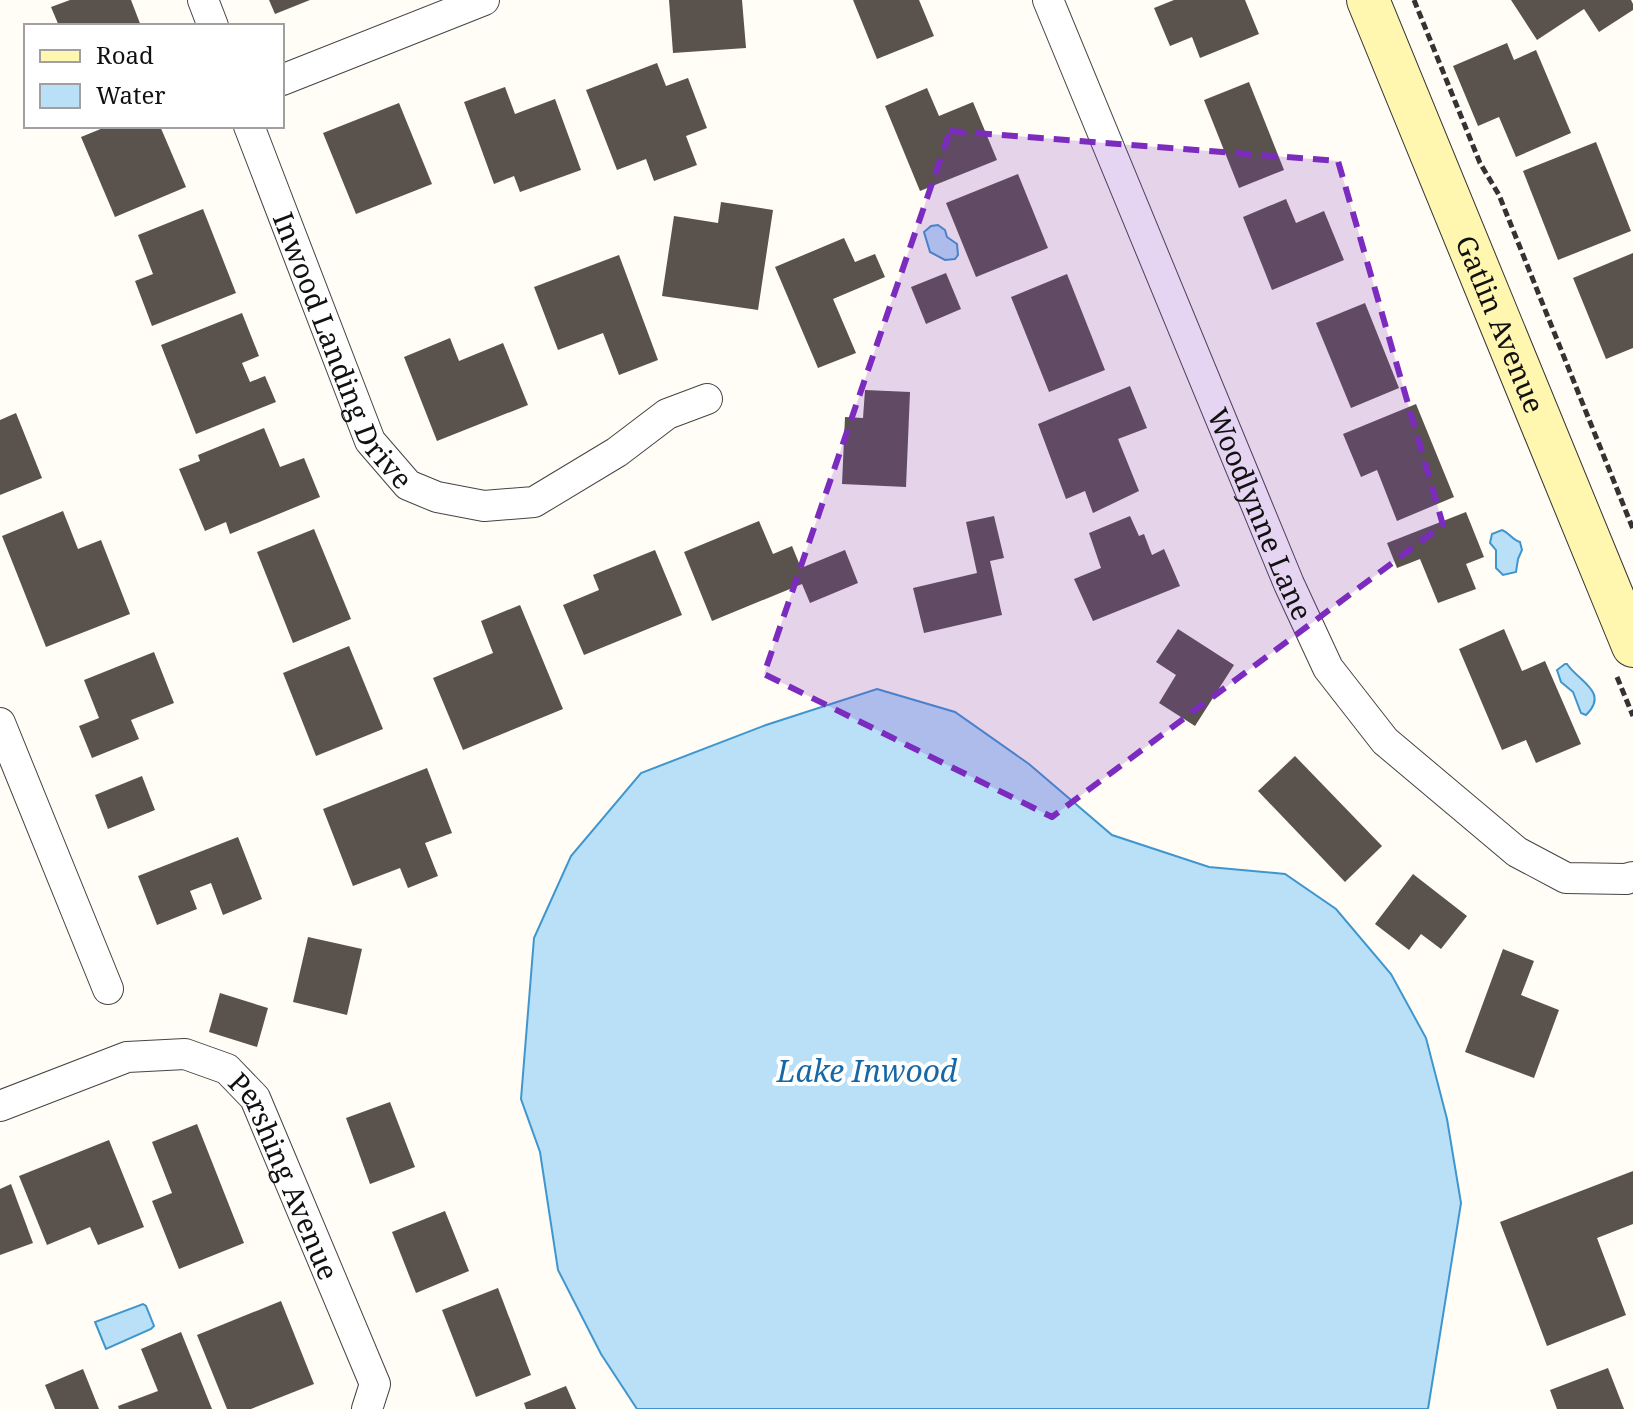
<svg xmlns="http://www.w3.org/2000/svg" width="1633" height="1409" viewBox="0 0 1633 1409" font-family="'Noto Serif',serif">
<rect width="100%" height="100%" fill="#fffdf5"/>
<!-- water -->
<g fill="#b9e0f7" stroke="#3f96cf" stroke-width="2">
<path d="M938,225L945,230L947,237L957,244L958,255L955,259L945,260L930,252L924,232L931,226Z"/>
<path d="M1502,530C1510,533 1512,540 1520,542L1522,550L1518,559L1516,572L1503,575L1496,568V550L1490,543L1492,534Z"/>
<path d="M1565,664H1567C1578,681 1610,692 1586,715L1581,713L1573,692L1561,682L1557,670Z"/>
<path d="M877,689L955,712L1029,764L1112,835L1209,867L1285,874L1336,909L1391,974L1426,1038L1447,1119L1461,1203L1428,1409H637L601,1354L558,1270L540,1152L521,1099L534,938L571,856L641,773L766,725Z"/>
<path d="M143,1304L146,1306L154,1326L151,1329L106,1349L95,1322Z"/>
</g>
<!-- building -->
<g fill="#5a524d">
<path d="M70,0H131L141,26H59L51,7Z"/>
<path d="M269,0H310L275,14Z"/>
<path d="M669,0H742L746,48L673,53Z"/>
<path d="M853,0H919L934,36L877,59Z"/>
<path d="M1174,0H1245L1259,34L1200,58L1192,37L1170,46L1154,8Z"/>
<path d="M1511,0H1631L1633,4V10L1599,32L1584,9L1537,40Z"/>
<path d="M1507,43L1514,60L1536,50L1571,133L1516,157L1499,117L1478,126L1453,66Z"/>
<path d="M657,63L666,86L688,78L707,128L686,136L697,165L654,181L646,159L617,170L586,90Z"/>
<path d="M1249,82L1284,170L1239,188L1204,100Z"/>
<path d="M505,87L515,114L555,99L581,170L520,192L514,176L494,184L464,102Z"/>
<path d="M927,88L939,116L973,102L997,160L920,191L885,106Z"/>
<path d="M399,103L432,184L356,214L323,133Z"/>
<path d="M108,126H160L186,187L115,217L81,137Z"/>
<path d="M1596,142L1631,231L1558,260L1523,171Z"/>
<path d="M1018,174L1048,248L976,277L946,203Z"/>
<path d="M1286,199L1296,223L1324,211L1344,260L1272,290L1243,217Z"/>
<path d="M721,202L773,210L758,310L662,296L674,216L718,223Z"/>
<path d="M203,209L236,293L152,326L135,281L153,274L138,235Z"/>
<path d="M844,238L855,262L875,254L885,277L833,299L856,353L818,368L775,267Z"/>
<path d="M1633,253V348L1606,359L1573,278Z"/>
<path d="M619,255L658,360L619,375L603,333L558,350L534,287Z"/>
<path d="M946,273L961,309L926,324L911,287Z"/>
<path d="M1067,274L1105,370L1049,392L1011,297Z"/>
<path d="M1365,303L1399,388L1351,408L1316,323Z"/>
<path d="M242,313L259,356L242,363L250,382L265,376L276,402L196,434L161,345Z"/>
<path d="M450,338L459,361L503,343L528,405L437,441L404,357Z"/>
<path d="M1130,386L1147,428L1118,439L1139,491L1093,513L1085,491L1066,499L1038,424Z"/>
<path d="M865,390L910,392L906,487L842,484L845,417L863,418Z"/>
<path d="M1416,404L1454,497L1397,521L1377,470L1361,477L1343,434Z"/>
<path d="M16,413L42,478L0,495V420Z"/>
<path d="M264,428L280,467L304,458L320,497L230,534L226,522L205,531L179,469L200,461L198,455Z"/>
<path d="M63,511L78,549L101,540L130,614L46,647L2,536Z"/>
<path d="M1466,512L1484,557L1466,564L1476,589L1438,603L1420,559L1397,568L1387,543Z"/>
<path d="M994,516L1004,558L990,561L1002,615L924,633L913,588L977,573L966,522Z"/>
<path d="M1130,516L1139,536L1144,534L1152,555L1164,549L1180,586L1093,621L1074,579L1101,568L1089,533Z"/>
<path d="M759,521L773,554L792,546L801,568L845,550L858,583L810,603L802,584L712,621L684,552Z"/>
<path d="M314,529L351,619L293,643L257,552Z"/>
<path d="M655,550L682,615L584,655L563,605L599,590L593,575Z"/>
<path d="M520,605L563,709L463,750L433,678L493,653L481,621Z"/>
<path d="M1178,629L1234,665L1195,726L1159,703L1176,675L1156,662Z"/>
<path d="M1504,629L1522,671L1545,661L1581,744L1536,763L1526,740L1502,750L1459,649Z"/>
<path d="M349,646L383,729L316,756L283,673Z"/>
<path d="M154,652L174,703L131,720L139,739L92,758L79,726L99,718L84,680Z"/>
<path d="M1295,756L1382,846L1345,882L1258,791Z"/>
<path d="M427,768L452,833L425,843L438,876L408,888L400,868L353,886L323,809Z"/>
<path d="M142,776L155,810L108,829L95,795Z"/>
<path d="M238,837L262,899L223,915L211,883L190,891L197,909L157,925L138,876Z"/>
<path d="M1413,874L1467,916L1441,949L1421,934L1409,950L1375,924Z"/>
<path d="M308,937L362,949L347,1015L293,1002Z"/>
<path d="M1503,949L1534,961L1521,995L1559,1010L1534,1078L1465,1052Z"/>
<path d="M220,993L268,1008L257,1047L209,1032Z"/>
<path d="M390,1102L415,1167L370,1184L346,1118Z"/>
<path d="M197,1124L244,1243L179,1269L152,1201L172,1193L152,1142Z"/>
<path d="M109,1140L144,1227L98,1245L90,1227L47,1245L19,1176Z"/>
<path d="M1633,1171V1224L1597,1238L1626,1315L1547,1346L1500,1222Z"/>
<path d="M11,1184L33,1243L0,1255V1189Z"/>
<path d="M445,1211L469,1271L416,1293L392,1232Z"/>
<path d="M498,1288L531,1375L476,1397L442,1310Z"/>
<path d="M281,1301L314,1384L251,1409H227L197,1335Z"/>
<path d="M181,1332L212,1409H119L118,1406L158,1391L141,1349Z"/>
<path d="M1608,1368L1624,1409H1557L1550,1390Z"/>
<path d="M83,1369L99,1409H55L45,1385Z"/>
<path d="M566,1386L576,1409H526L524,1403Z"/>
</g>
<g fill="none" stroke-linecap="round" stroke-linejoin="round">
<defs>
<g id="street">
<path d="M203,0L213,26"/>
<path id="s1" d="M1048,0L1289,584L1328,668L1385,741L1517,852L1566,878L1626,879L1633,877"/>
<path d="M282,80L484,0"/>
<path id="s2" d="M249,126L370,441L408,485L437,497L484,506L534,502L617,452L667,414L707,399"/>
<path d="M0,723L108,989"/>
<path id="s3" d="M0,1106L127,1057L185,1054L227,1069L255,1098L375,1384L367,1409"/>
</g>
<g id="secondary">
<path id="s4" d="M1368,0L1633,646"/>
</g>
</defs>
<!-- street casing -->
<use href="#street" stroke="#444" stroke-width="32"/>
<!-- secondary casing -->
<use href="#secondary" stroke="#333" stroke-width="44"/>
<!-- path -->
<g stroke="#333" stroke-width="5" stroke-dasharray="8 4" stroke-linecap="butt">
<path d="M1414,0L1480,163L1499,195L1633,529"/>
<path d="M1617,677L1633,716"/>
</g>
<!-- street -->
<use href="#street" stroke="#fff" stroke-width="30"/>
<!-- secondary -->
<use href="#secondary" stroke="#fff6b0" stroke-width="42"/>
</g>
<!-- marked area -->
<path fill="#7b2cbf" fill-opacity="0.2" stroke="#7b2cbf" stroke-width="6" stroke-dasharray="16 10" stroke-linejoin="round" d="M950,131L1338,161L1443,525L1052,817L764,674Z"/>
<g text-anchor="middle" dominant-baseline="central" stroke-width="8" stroke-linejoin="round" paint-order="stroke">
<!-- street labels -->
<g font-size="28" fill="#111" stroke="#fff">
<text stroke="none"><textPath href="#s4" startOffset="350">Gatlin Avenue</textPath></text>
<text stroke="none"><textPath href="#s2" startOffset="244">Inwood Landing Drive</textPath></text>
<text stroke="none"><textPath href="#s1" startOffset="556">Woodlynne Lane</textPath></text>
<text stroke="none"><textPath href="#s3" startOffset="362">Pershing Avenue</textPath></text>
</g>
<!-- water labels -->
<g font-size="30" font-style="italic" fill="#1768a6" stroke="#fff">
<text x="867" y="1070">Lake Inwood</text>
</g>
</g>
<!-- legend -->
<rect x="24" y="24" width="260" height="104" fill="#ffffff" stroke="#a0a0a0" stroke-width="2"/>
<rect x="40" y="50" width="40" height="12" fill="#fff6b0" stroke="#a0a0a0" stroke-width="2"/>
<text x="96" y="64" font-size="24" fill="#111111">Road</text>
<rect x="40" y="84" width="40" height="24" fill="#b9e0f7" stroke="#a0a0a0" stroke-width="2"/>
<text x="96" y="104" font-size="24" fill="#111111">Water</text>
</svg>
